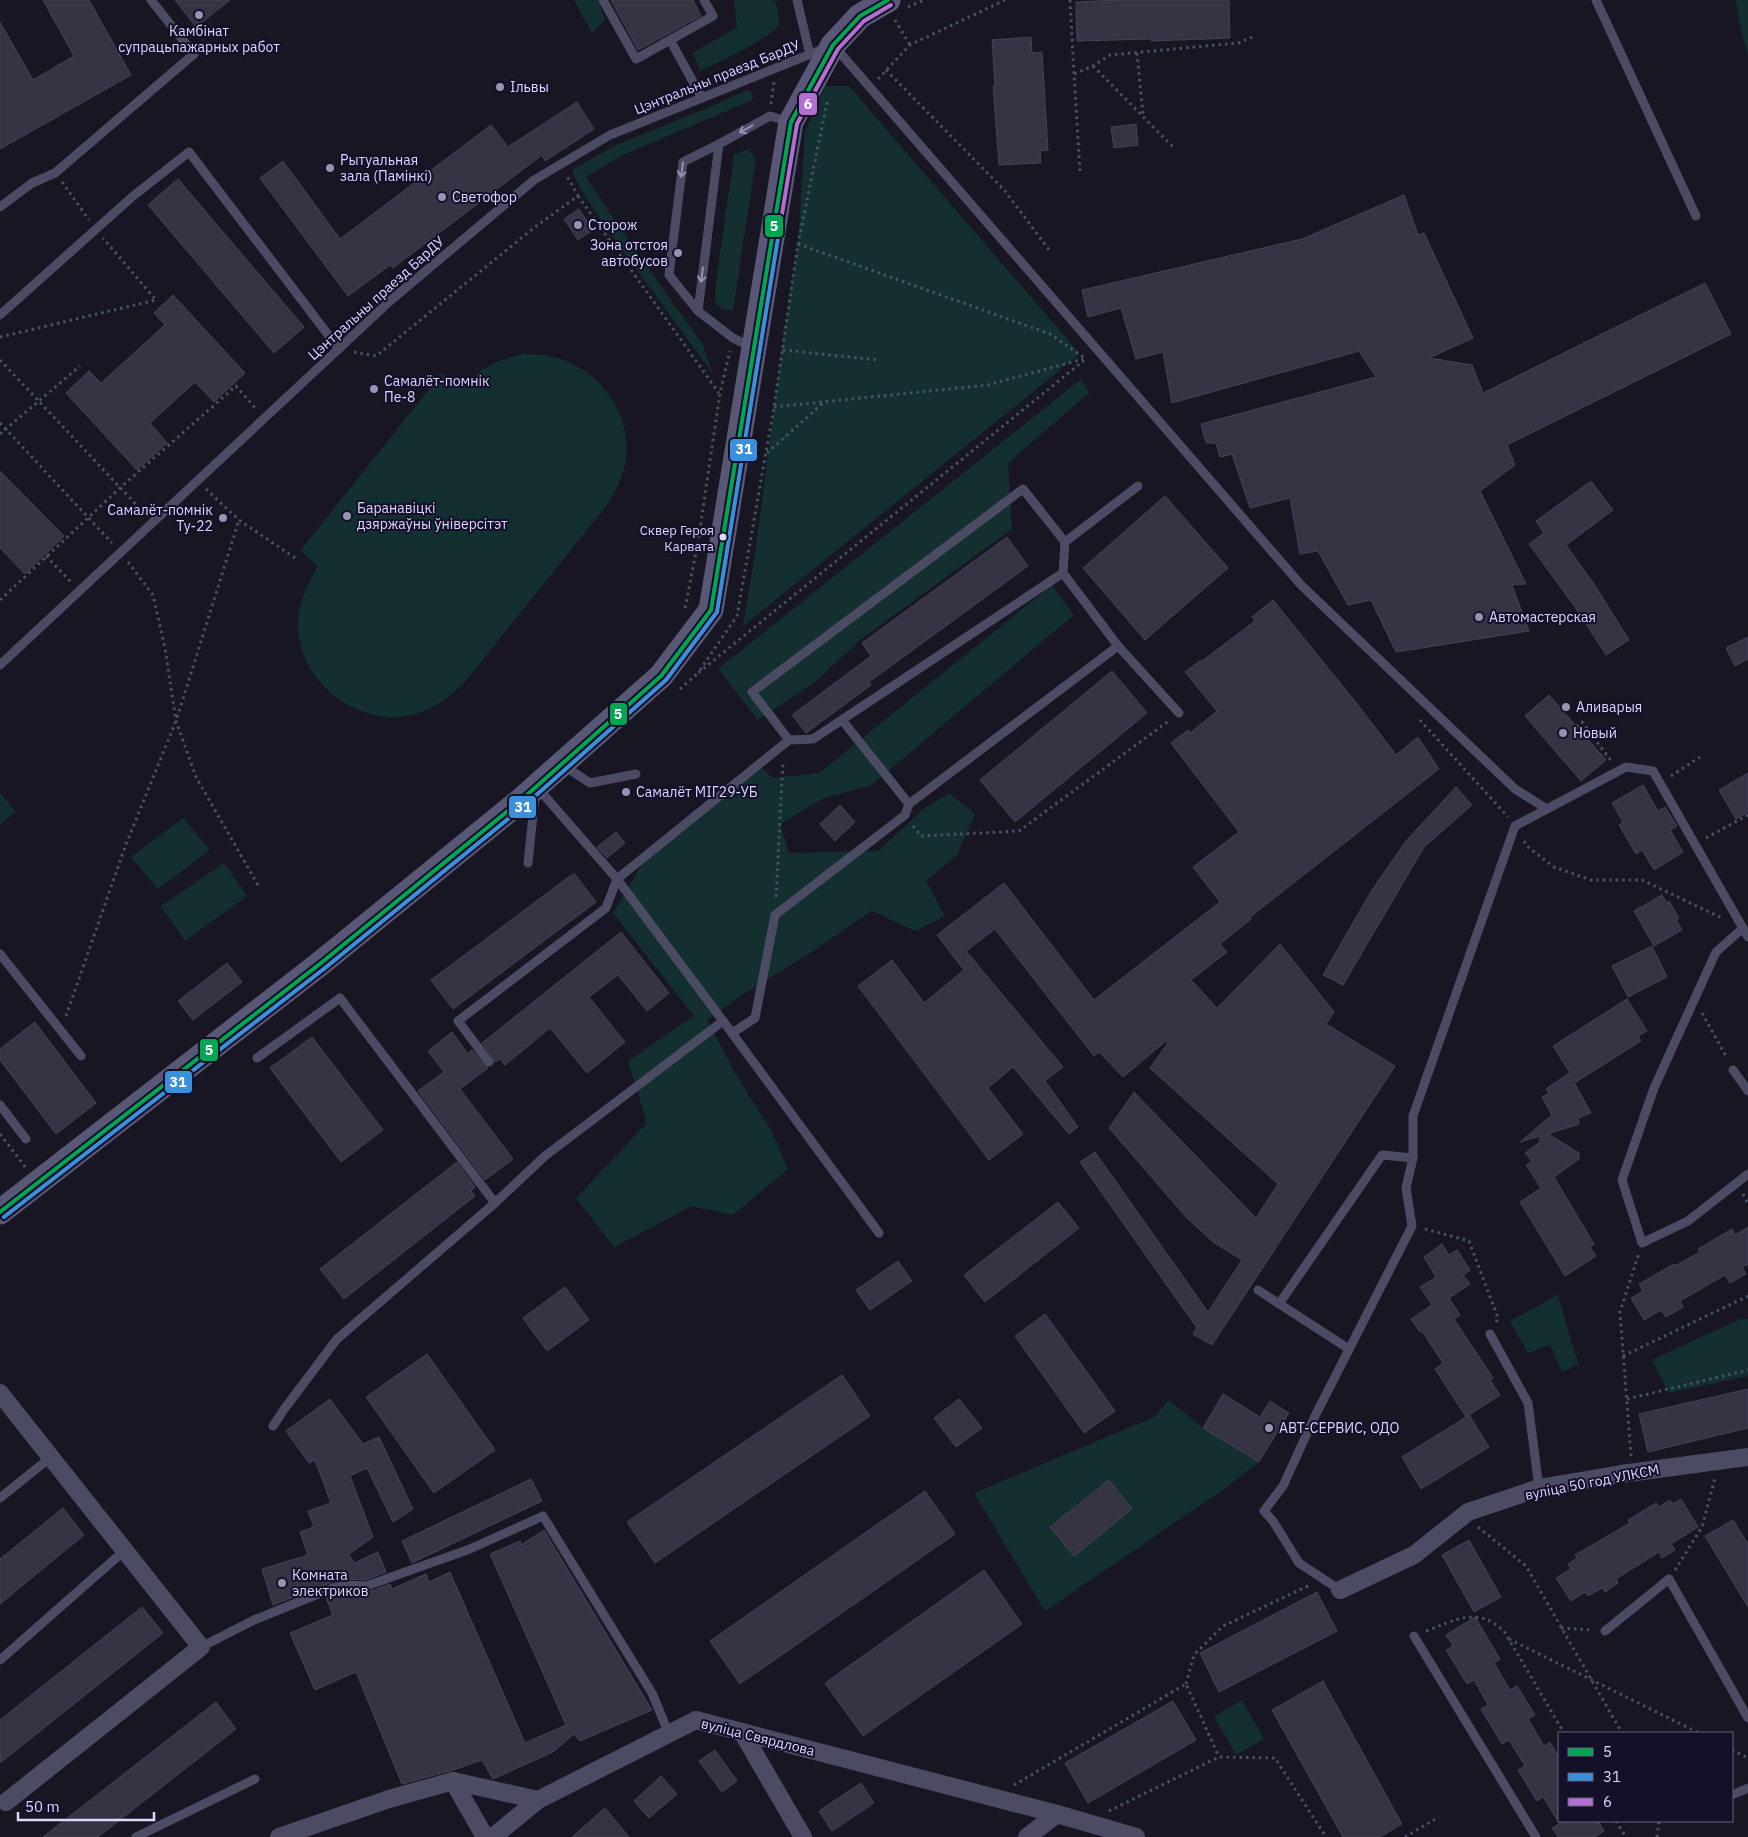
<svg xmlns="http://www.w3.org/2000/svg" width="1748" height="1837" viewBox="0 0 1748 1837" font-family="'IBM Plex Sans',sans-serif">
<rect width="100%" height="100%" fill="#181623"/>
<!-- green -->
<g fill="#132f30">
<path d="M574,0H598L605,20L592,33Z"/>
<path d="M734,0H775C776,6 780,17 779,23C777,36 714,64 700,71L693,53L737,27Z"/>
<path d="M1736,0H1748V55L1740,26Z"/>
<path d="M825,86H849L1080,354L743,626L754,561L784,332L798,244L805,131Z"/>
<path d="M747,90L751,92L753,98L750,101L621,156L586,177L617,224L703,345L713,374L607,229L579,186L572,170L616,145L717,104Z"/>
<path d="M748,149L756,159L733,310H723L715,302L716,282L734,155Z"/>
<path d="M523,354C531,355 541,353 550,356C607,369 644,429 618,485C615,492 610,499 607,505L464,683C446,700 427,714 401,717C343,721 287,668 300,607C304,592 310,579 318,566L300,551L442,373L461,388C483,367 494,361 523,354Z"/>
<path d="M1081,379L1089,393L1008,463L1012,529L860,640L816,681L758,720L718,669Z"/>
<path d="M1052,585L1074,615L870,786L824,798L780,824L789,853L878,851L926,807L949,793L975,814L957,855L926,881L945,916L915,931L872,911L807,955L745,993L707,1020L738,1078L772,1132L788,1169L733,1215L692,1206L614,1247L576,1198L647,1123L628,1061L694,1016L613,913L648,854L758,765L773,778L819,773Z"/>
<path d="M0,793L15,811L0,825Z"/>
<path d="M183,818L210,850L158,889L131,857Z"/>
<path d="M224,863L247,896L185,941L161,906Z"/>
<path d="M1558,1295L1578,1364L1562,1372L1550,1345L1528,1353L1510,1321Z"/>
<path d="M1740,1319H1748V1376L1669,1393L1652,1360Z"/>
<path d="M1169,1400L1203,1428L1259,1462L1220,1492L1045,1611L974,1493L1154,1417Z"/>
<path d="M1242,1700L1264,1739L1236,1755L1214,1717Z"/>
</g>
<!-- building -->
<g fill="#363345" stroke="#454157">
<path d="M43,0H89L131,75L0,149V22L33,80L74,56Z"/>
<path d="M175,0H230L196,27Z"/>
<path d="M611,0H693L701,16L638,50Z"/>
<path d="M1120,0H1229L1230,38L1151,41V39L1077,41L1076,2Z"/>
<path d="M1031,37L1032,53L1042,52L1048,150L1040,151L1041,163L999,165L993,86H995L992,40Z"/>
<path d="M577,102L594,129L545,161L542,155L393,268L390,265L348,296L260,178L283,161L340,239L491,125L508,147Z"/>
<path d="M1136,124L1138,145L1114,148L1111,127Z"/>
<path d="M178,179L304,327L274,353L148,205Z"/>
<path d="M1404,195L1418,235L1424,233L1473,338L1429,358L1472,365L1483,393L1705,283L1731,334L1507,445L1515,465L1480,491L1526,584L1512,585L1529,631L1396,652L1371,600L1348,605L1318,551L1300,554L1290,498L1250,508L1232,454L1220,457L1216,443H1206L1201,424L1376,377L1359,351L1172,403L1163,352L1136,359L1121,308L1088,317L1082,290L1302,239Z"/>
<path d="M579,209L593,230L578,240L564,219Z"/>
<path d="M173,295L245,373L214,402L195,382L150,423L167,443L137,470L66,393L89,371L101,383L165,325L154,313Z"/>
<path d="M0,471L64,536L25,574L0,548Z"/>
<path d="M1591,481L1613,510L1566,545L1594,584L1629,640L1606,655L1575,607L1529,544L1544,533L1536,521Z"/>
<path d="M1165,496L1228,568L1145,640L1083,568Z"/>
<path d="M1007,537L1028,566L869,682L871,685L806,733L792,715L871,656L862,643Z"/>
<path d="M1273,600L1358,705L1396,755L1418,737L1439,769L1250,917L1251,919L1220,944L1227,952L1191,980L1217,1008L1280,944L1334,1012L1326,1024L1395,1066L1212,1345L1193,1334L1197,1328L1080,1162L1095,1152L1208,1312L1242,1260L1213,1242L1186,1217L1109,1128L1134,1092L1256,1218L1278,1184L1150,1068L1168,1043L1166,1041L1123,1077L1099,1052L1094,1056L995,929L966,951L1063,1067L1045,1081L1078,1127L1069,1134L1013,1067L988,1088L1023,1134L989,1160L858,986L892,960L924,1003L964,970L937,935L1004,883L1094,1000L1220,902L1193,867L1239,832L1171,743L1188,730L1190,733L1217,711L1185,672L1201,660L1202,661L1255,621L1252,617Z"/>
<path d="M1748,637V659L1735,666L1726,648Z"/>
<path d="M1112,671L1147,713L1015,822L980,780Z"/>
<path d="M1549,695L1606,760L1581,781L1525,716Z"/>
<path d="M1748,773V812L1736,819L1719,790Z"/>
<path d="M1643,785L1658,811L1665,807L1677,826L1670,830L1683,852L1654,870L1642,850L1636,854L1619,825L1623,822L1612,803Z"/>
<path d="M1456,787L1472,805L1424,847L1343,985L1323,975L1372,890L1406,841Z"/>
<path d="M840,805L855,822L835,841L820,824Z"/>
<path d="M616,832L625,843L607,858L597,847Z"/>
<path d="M574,873L596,902L453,1009L431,980Z"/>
<path d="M1662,895L1667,903L1669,901L1679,918L1676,920L1682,930L1654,946L1634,911Z"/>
<path d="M621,932L669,993L647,1011L618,975L589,997L625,1042L587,1073L550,1028L505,1065L500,1059L495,1062L482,1043Z"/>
<path d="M1652,946L1667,977L1628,997L1612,966Z"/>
<path d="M227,963L242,982L193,1020L178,1001Z"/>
<path d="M1627,999L1647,1031L1638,1036L1641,1041L1576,1082L1553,1046Z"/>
<path d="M35,1022L96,1103L56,1134L0,1060V1049Z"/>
<path d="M452,1032L468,1054L472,1050L488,1068L460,1089L513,1159L485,1180L418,1091L444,1072L428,1051Z"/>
<path d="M312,1037L383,1130L341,1162L270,1068Z"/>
<path d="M1569,1073L1591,1113L1578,1118L1579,1124L1548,1134L1579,1153V1159L1554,1177L1594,1244L1590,1247L1596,1256L1565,1276L1520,1202L1541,1188L1526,1165L1532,1161L1525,1153L1540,1142V1136L1520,1142L1552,1115L1542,1097L1549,1093L1546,1089Z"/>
<path d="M457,1162L475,1187L471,1191L475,1196L344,1299L320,1269Z"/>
<path d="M1058,1202L1079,1228L985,1302L964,1275Z"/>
<path d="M1748,1227V1264L1742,1267L1746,1274L1730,1283L1725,1275L1680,1301L1683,1307L1666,1317L1661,1310L1644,1320L1631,1298L1643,1291L1639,1284L1674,1264L1675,1266L1700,1252L1698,1249L1732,1229L1735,1235Z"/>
<path d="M1442,1244L1449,1255L1457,1250L1470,1270L1463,1275L1470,1284L1449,1298L1460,1315L1454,1319L1493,1378L1490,1380L1500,1395L1469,1415L1489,1447L1421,1489L1402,1457L1466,1417L1435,1369L1443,1363L1422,1331L1420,1332L1411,1319L1432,1305L1420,1287L1436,1277L1424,1257Z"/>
<path d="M898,1261L912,1281L870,1310L856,1290Z"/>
<path d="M565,1287L589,1320L547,1351L523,1318Z"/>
<path d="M1045,1314L1115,1411L1084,1433L1015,1336Z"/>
<path d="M427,1354L495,1450L434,1493L366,1397Z"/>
<path d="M842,1375L870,1416L655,1563L627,1522Z"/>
<path d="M1748,1389V1428L1648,1452L1639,1414Z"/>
<path d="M1223,1394L1260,1417L1270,1401L1289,1413L1259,1462L1203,1428Z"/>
<path d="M330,1399L363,1444L379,1437L413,1509L393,1522L367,1468L350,1476L373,1537L349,1554L354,1563L378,1552L386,1572L365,1580L348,1579L332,1582L273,1605L262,1569L308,1555L300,1532L314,1527L308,1511L331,1503L315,1460L309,1463L286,1431Z"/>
<path d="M959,1399L982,1428L956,1447L934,1418Z"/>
<path d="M531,1479L542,1501L412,1563L402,1541Z"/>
<path d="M1109,1480L1132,1509L1074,1556L1050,1527Z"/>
<path d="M925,1491L955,1534L740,1684L710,1641Z"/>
<path d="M1681,1499L1698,1527L1671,1544L1675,1550L1662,1558L1659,1552L1616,1579L1618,1583L1605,1592L1602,1588L1588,1596L1585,1592L1571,1601L1556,1578L1571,1569L1568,1564L1577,1558L1575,1555L1630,1523L1628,1520L1656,1503L1659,1507L1670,1500L1672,1504Z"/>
<path d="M63,1508L84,1535L0,1604V1559Z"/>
<path d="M1733,1520L1748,1544V1607L1705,1536Z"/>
<path d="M544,1530L652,1710L580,1741L574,1734L553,1752L493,1779L482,1760L453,1770L402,1784L356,1672L315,1690L290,1633L333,1615L326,1598L335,1594L348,1591L368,1592L390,1584L392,1589L426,1574L429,1582L450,1572L525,1743L566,1725L490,1554L520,1541L521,1545Z"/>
<path d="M1469,1540L1501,1597L1474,1612L1442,1555Z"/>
<path d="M984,1570L1022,1624L863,1736L825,1683Z"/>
<path d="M1317,1592L1337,1631L1219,1692L1200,1653Z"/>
<path d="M142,1607L163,1633L0,1763V1720Z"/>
<path d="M1475,1617L1500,1659L1494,1663L1510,1690L1517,1686L1535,1715L1528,1719L1544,1746L1550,1742L1559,1757V1823L1543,1797L1537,1801L1518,1770L1525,1766L1509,1740L1502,1744L1481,1709L1488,1705L1474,1680L1467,1684L1446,1650L1453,1646L1446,1635Z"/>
<path d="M1323,1681L1402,1824L1380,1837H1343L1272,1710Z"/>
<path d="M1173,1701L1196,1740L1088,1803L1065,1763Z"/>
<path d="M216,1702L236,1729L98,1837H43Z"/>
<path d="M715,1750L737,1781L722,1792L699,1761Z"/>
<path d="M661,1776L677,1794L649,1818L634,1801Z"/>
<path d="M861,1783L874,1803L832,1831L819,1811Z"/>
<path d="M605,1808L629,1837H572Z"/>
<path d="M1564,1821H1598L1604,1831L1595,1837H1558L1552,1828Z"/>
</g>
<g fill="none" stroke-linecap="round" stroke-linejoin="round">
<!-- path -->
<g stroke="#465362" stroke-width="3" stroke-dasharray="2.5 4" stroke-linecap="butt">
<path d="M1070,0L1074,74"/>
<path d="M908,7L924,0"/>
<path d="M895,20L910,45"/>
<path d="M1137,53L1143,115"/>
<path d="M1093,66L1175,149"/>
<path d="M886,70L1005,191L1050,251"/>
<path d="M878,79L910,45L1005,0"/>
<path d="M827,102L798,244L774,407L737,616L698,673L1087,358"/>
<path d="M771,104L774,82"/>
<path d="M1080,171L1074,74L1093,66L1110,55L1238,43L1255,36"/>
<path d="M62,182L89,220"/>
<path d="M578,196L719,393"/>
<path d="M798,244L1050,334L1085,358"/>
<path d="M0,337L156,300L103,238"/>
<path d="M783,350L878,360"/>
<path d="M354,352L376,356L535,227L578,196L567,176"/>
<path d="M0,360L145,514"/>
<path d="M774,407L988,385L1083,359"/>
<path d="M0,423L112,543"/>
<path d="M0,434L80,366"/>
<path d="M767,453L824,402"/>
<path d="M206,489L239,520L298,560"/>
<path d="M46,556L72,583"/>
<path d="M128,562L153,595L165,648L176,721L196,777L258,885"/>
<path d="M0,600L121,487L236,386L256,409"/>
<path d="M685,608L698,542L720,393L730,351"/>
<path d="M680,689L698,673"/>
<path d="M1420,720L1508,817"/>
<path d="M1577,727L1582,722L1612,762"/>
<path d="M1671,776L1700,757"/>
<path d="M913,826L921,836L1019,831L1170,720"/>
<path d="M1706,838L1748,815"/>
<path d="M1524,841L1528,847L1554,867L1591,880H1642L1722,918"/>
<path d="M776,897L783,761"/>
<path d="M1702,1013L1727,1058"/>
<path d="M66,1016L126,844L176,721L239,520"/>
<path d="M0,1134L26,1168"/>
<path d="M1743,1194L1748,1204"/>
<path d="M1425,1229L1469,1241L1498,1318L1495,1325"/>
<path d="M1623,1356L1748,1296"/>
<path d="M1627,1399L1748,1370"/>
<path d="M1631,1456L1620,1312L1639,1253"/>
<path d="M1478,1527L1526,1566L1622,1733"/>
<path d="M1675,1570L1702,1527L1715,1478"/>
<path d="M1561,1628L1592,1630"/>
<path d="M1426,1631C1456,1620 1477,1606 1504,1631L1564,1733"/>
<path d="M1509,1639L1699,1733"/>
<path d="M1186,1684L1194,1655L1223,1626L1310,1585"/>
<path d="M1732,1750L1748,1758"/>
<path d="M1014,1785L1186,1684L1219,1757"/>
<path d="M1109,1811L1219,1757L1275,1758L1326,1837"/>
<path d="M1616,1821L1626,1837"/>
<path d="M1405,1837L1439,1817"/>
<path d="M1657,1837L1659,1821"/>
</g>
<!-- lane -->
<g stroke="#4c4b64" stroke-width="9">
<path d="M603,0L636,59L713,16L704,0"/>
<path d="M797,0L810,55"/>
<path d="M1596,0L1696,216"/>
<path d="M670,40L702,98"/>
<path d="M835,47L1301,585L1515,789L1547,809L1626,767L1653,771L1748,937"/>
<path d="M0,207L32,183L55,173L194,54L151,0"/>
<path d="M698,311L669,275L683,162L719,144"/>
<path d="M0,315L132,197L189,152L339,349"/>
<path d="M751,347L733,338L698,311L719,144L770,116L790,122"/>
<path d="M1065,542L1063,573L813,739L789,740L617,879L732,1033L755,1018L775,915L905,815L909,804L1118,646"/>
<path d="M1063,573L1118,646L1179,713"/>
<path d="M0,665L390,301L534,180L610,135L823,49"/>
<path d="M842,720L909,804"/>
<path d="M789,740L752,692L1023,489L1065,542L1138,486"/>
<path d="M563,765L590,783L636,774"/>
<path d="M1743,928L1716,952L1654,1088L1622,1180L1642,1243L1688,1221L1748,1174"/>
<path d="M0,954L81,1056"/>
<path d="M732,1033L879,1233"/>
<path d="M257,1058L340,998L495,1203L545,1156L723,1021"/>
<path d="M489,1062L458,1021L606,908L617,879L536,786L528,863"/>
<path d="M1733,1070L1748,1091"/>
<path d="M0,1105L26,1139"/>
<path d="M1258,1290L1349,1349"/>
<path d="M1279,1304L1382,1155L1413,1158"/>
<path d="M1490,1334L1528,1403L1539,1488"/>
<path d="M273,1426L285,1408L337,1339L495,1203"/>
<path d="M0,1498L51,1457"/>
<path d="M1340,1590L1299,1563L1273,1521L1264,1511L1283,1486L1315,1416L1412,1226L1406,1188L1413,1158V1116L1515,826L1547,809"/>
<path d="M1605,1631L1669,1579L1748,1718"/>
<path d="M1414,1636L1536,1837"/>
<path d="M201,1647L254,1620L333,1588L348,1585L366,1586L470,1549L543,1516L652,1693L669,1734"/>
<path d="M0,1660L125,1550"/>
<path d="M1732,1795L1748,1788"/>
<path d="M136,1837L255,1779"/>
</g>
<!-- street -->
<g stroke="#4c4b64" stroke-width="18">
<path d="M0,1393L201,1647L6,1802"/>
<path d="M1340,1590L1414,1555L1468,1512L1539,1488L1621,1474L1748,1457"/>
<path d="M742,1732L803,1837"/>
<path d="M453,1781L485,1837"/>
<path d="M279,1837L389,1799L453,1781L538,1800L696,1720L1057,1814L1136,1837"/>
<path d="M493,1837L538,1800"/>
<path d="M1027,1837L1057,1814"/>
</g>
<!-- secondary -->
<path stroke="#595776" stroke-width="25" d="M0,1212L321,963L520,801L661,676L711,610L791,122L833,45L860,16L888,0"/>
<defs>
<path id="bus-1" d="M0,1212L321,963L520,801L661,676L711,610L791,122L833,45L860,16L888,0"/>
<path id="bus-2" d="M4,1217L325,968L524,806L666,680L717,612L779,232"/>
<path id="bus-3" d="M779,232L797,124L838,49L864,21L891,5"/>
</defs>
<!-- bus-1 casing -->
<use href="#bus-1" stroke="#141029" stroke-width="8"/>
<!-- bus-2 casing -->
<use href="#bus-2" stroke="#141029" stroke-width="8"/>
<!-- bus-3 casing -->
<use href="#bus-3" stroke="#141029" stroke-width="8"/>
<!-- bus-1 -->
<use href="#bus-1" stroke="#00a651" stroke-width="4"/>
<!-- bus-2 -->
<use href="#bus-2" stroke="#3a90db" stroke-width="4"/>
<!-- bus-3 -->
<use href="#bus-3" stroke="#b36fd0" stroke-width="4"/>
</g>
<!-- one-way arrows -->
<defs><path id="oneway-shaft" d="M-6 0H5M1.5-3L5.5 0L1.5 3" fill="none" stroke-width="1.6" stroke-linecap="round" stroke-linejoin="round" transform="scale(1.25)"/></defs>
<g stroke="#9491b2">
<use href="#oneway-shaft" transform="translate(746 129) rotate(151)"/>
<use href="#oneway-shaft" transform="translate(682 170) rotate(98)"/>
<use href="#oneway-shaft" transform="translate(702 275) rotate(97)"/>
</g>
<!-- markers -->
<g fill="#9793b2" stroke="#141029" stroke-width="2">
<circle cx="199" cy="15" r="5"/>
<circle cx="500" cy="87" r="5"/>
<circle cx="330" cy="168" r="5"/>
<circle cx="442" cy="197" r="5"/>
<circle cx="578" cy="225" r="5"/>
<circle cx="678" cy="253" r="5"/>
<circle cx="374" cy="389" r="5"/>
<circle cx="347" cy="516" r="5"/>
<circle cx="223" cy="518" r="5"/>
<circle cx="1479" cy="617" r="5"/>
<circle cx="1566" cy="707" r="5"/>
<circle cx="1563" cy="733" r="5"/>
<circle cx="626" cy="792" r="5"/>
<circle cx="1269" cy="1428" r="5"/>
<circle cx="282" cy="1583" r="5"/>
</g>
<circle fill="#dcd7ff" stroke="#141029" stroke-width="2" cx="723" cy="537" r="4.5"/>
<g text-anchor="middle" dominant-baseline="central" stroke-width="4" stroke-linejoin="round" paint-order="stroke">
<!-- bus labels -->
<g font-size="13" fill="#dcd7ff" stroke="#141029" text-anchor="end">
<text x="714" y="530">Сквер Героя<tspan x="714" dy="16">Карвата</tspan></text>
</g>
<!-- poi labels -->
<g font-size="14" fill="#dcd7ff" stroke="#141029" text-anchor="start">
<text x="199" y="31" text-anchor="middle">Камбінат<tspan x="199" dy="16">супрацьпажарных работ</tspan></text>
<text x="510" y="87">Ільвы</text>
<text x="340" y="160">Рытуальная<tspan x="340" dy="16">зала (Памінкі)</tspan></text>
<text x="452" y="197">Светофор</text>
<text x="588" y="225">Сторож</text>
<text x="668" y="245" text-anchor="end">Зона отстоя<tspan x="668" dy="16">автобусов</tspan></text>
<text x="384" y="381">Самалёт-помнік<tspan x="384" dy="16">Пе-8</tspan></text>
<text x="357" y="508">Баранавіцкі<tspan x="357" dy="16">дзяржаўны ўніверсітэт</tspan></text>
<text x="213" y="510" text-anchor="end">Самалёт-помнік<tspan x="213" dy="16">Ту-22</tspan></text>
<text x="1489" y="617">Автомастерская</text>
<text x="1576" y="707">Аливарыя</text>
<text x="1573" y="733">Новый</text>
<text x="636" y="792">Самалёт МІГ29-УБ</text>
<text x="1279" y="1428">АВТ-СЕРВИС, ОДО</text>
<text x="292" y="1575">Комната<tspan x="292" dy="16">электриков</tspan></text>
</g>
<!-- street labels -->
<g font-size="14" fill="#dcd7ff" stroke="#141029">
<text transform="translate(717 77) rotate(-22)">Цэнтральны праезд БарДУ</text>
<text transform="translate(376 298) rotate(-42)">Цэнтральны праезд БарДУ</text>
<text transform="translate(1592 1482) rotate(-11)">вуліца 50 год УЛКСМ</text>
<text transform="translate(758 1737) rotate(14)">вуліца Свярдлова</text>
</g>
</g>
<g stroke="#141029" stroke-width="2">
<rect x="798" y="92" width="20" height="24" rx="5" fill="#b36fd0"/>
<rect x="764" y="214" width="20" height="24" rx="5" fill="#00a651"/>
<rect x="729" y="438" width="29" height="24" rx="5" fill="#3a90db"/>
<rect x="609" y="702" width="19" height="24" rx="5" fill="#00a651"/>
<rect x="508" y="795" width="29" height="24" rx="5" fill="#3a90db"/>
<rect x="199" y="1038" width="20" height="24" rx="5" fill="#00a651"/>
<rect x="164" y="1070" width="29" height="24" rx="5" fill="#3a90db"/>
</g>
<g font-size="14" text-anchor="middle" font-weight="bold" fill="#fff">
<text x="808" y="109">6</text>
<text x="774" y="231">5</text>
<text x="744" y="454">31</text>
<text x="618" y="719">5</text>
<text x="523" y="812">31</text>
<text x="209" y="1055">5</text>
<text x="178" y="1087">31</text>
</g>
<!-- legend -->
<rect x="1558" y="1732" width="175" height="90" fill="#141029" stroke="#64607f"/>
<rect x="1568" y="1748" width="25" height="8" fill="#00a651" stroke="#64607f"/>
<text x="1603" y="1757" font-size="15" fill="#dcd7ff">5</text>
<rect x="1568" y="1773" width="25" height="8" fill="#3a90db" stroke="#64607f"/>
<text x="1603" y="1782" font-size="15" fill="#dcd7ff">31</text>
<rect x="1568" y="1798" width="25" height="8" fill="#b36fd0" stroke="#64607f"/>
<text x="1603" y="1807" font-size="15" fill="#dcd7ff">6</text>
<!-- scale -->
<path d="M18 1812v8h136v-8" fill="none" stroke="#dcd7ff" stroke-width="2.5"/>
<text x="25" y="1812" font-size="15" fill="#dcd7ff" stroke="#141029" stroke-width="4" paint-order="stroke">50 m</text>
</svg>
